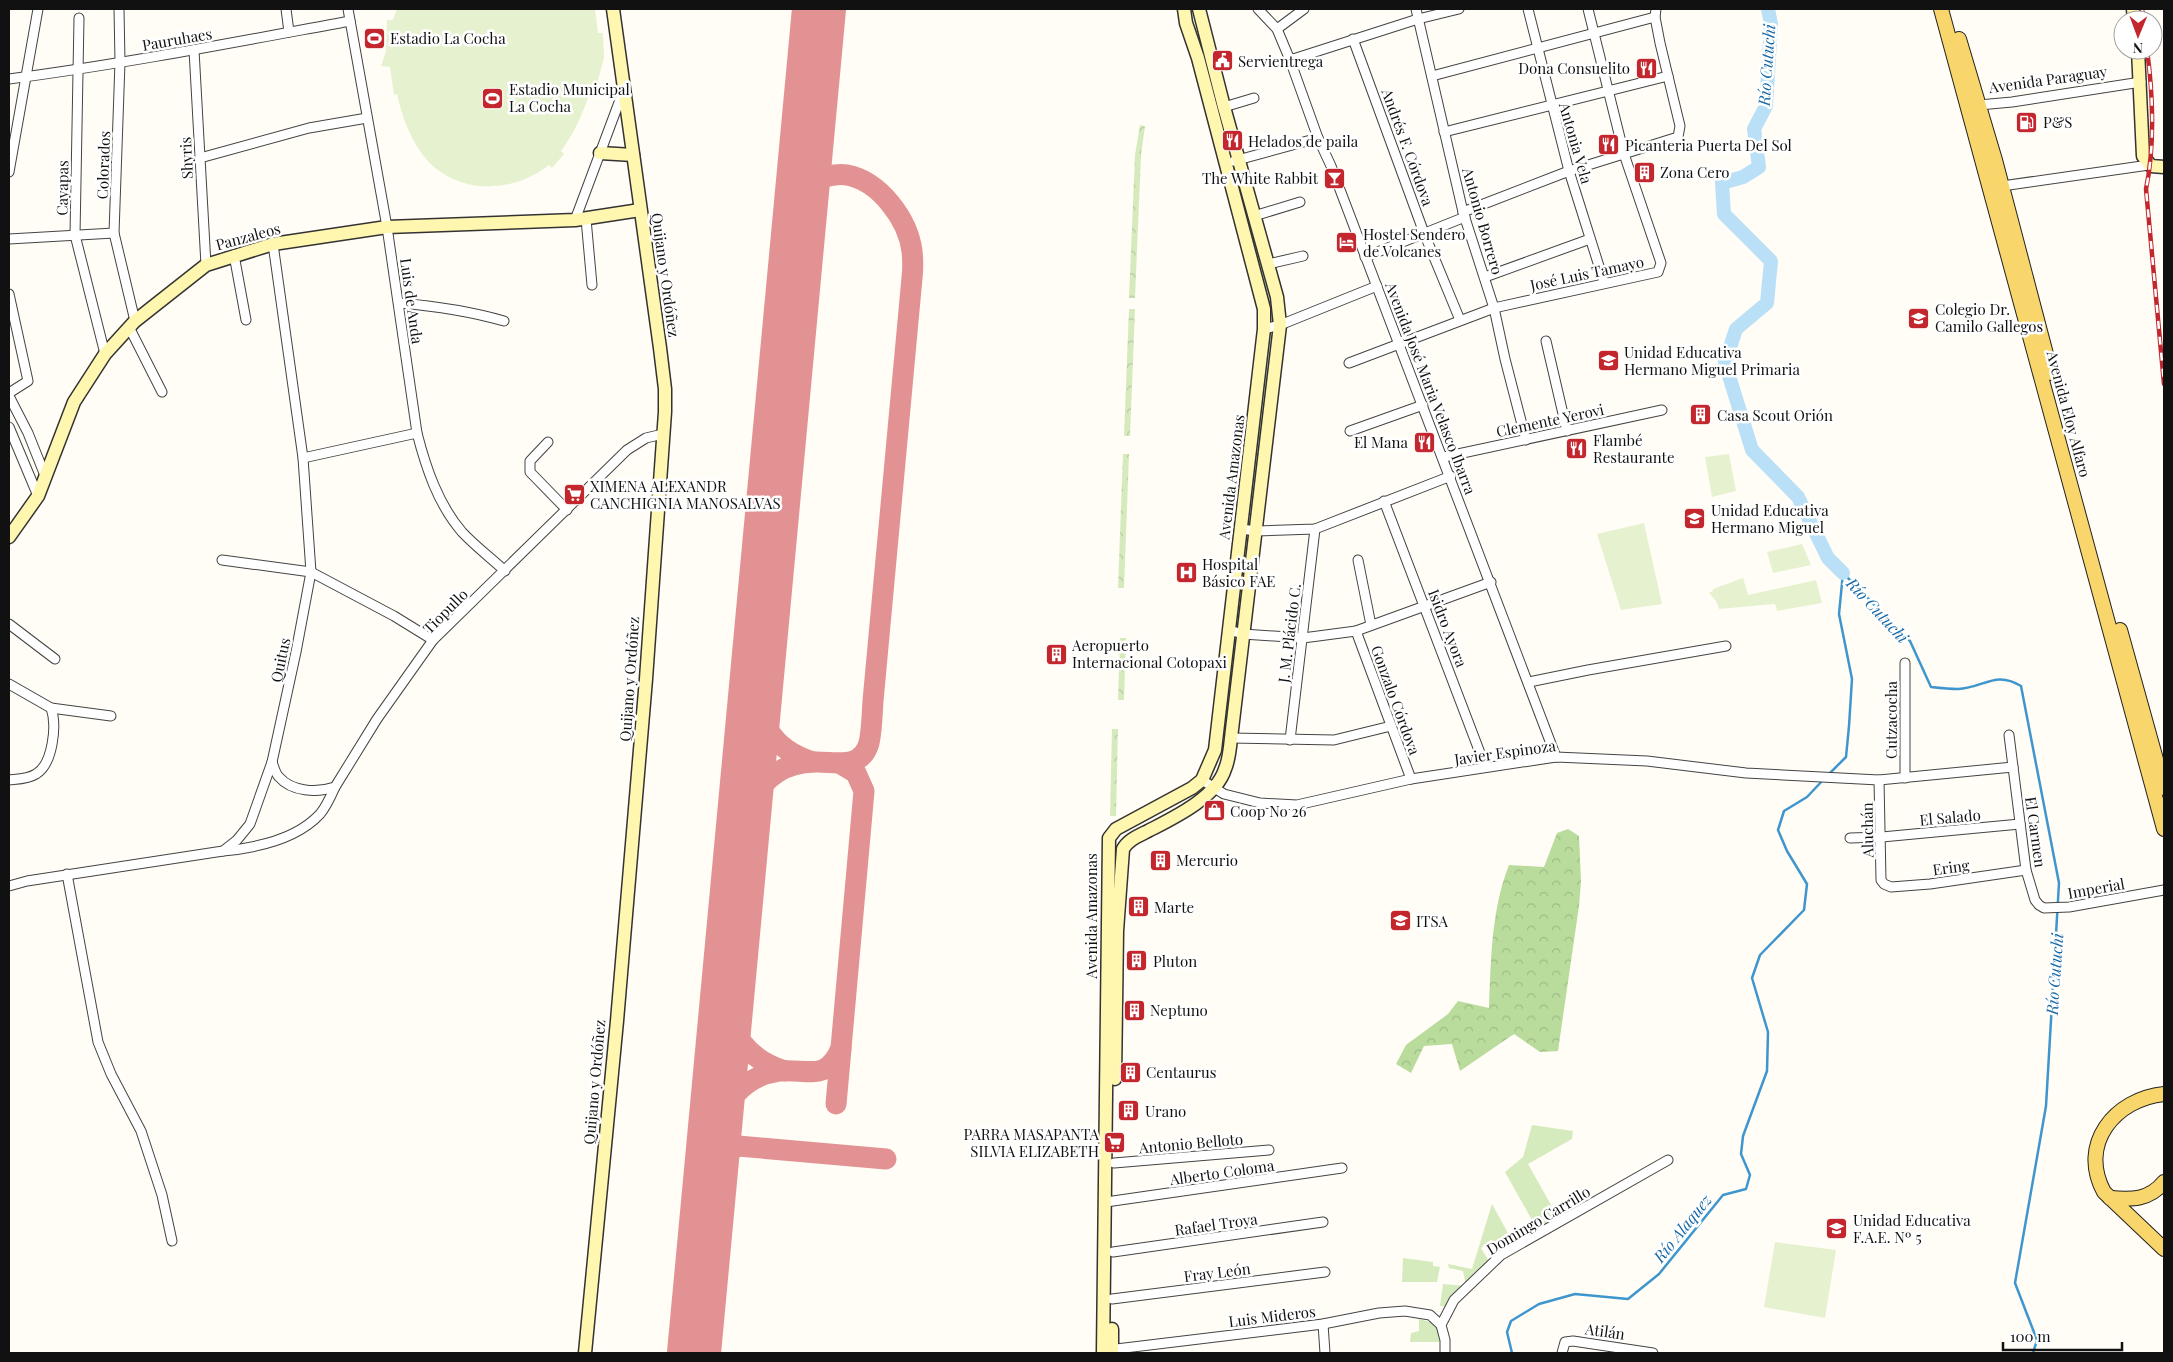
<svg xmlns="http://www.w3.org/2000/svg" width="2173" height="1362" viewBox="0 0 2173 1362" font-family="'Playfair Display',serif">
<defs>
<pattern id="forest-crowns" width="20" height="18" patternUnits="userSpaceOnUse" patternTransform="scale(1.25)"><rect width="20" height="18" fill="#b9dc9c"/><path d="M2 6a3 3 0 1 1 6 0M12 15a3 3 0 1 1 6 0" fill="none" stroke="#9ebc85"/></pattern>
<pattern id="park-crowns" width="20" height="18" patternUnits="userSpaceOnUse" patternTransform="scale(1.25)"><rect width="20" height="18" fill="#d5ebbd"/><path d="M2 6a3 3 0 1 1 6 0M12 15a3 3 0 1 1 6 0" fill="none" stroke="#b6c8a1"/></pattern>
</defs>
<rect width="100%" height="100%" fill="#fffdf5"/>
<!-- grass -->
<g fill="#d5ebbd">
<path d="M1532,1125L1573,1131L1572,1139L1528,1164L1559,1219L1537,1229L1505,1172L1523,1157Z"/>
<path d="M1492,1204L1514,1244L1501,1254L1491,1240L1481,1248L1490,1263L1449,1307L1440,1306L1443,1284L1466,1286L1463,1271L1449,1268L1448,1264L1472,1269Z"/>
<path d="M1403,1258L1433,1262V1266L1440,1267L1437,1282H1402Z"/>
<path d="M1419,1319L1441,1325L1440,1342H1410L1411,1333L1419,1331Z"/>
</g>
<!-- forest -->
<path fill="url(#forest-crowns)" d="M1568,829L1579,836L1581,881L1579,906L1558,1051L1540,1052L1514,1034L1460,1071L1452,1044L1424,1046L1411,1073L1396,1064L1406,1045L1448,1014L1458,1001L1489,1008C1491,961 1491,910 1509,865L1544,867L1557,833Z"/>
<!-- park -->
<g fill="url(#park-crowns)">
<path d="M1140,125L1145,126L1141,155L1135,298H1129L1135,155Z"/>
<path d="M1233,162L1269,288L1272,316L1269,315L1228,164Z"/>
<path d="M1129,309H1135L1130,436H1124Z"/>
<path d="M1267,331L1272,332L1252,510H1249Z"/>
<path d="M1123,454H1129L1124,588H1118Z"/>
<path d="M1120,638H1126L1124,700H1118Z"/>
<path d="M1232,639H1237C1232,680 1230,744 1211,778L1208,776Z"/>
<path d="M1112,729H1118L1116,816H1110Z"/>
</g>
<!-- pitch -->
<g fill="#e6f2cf">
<path d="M397,9H595L598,33H603L604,58L596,87H592C584,110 576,131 561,151L564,154L552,168L549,165C510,196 450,195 420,151C409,135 401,113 397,94L394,95L390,67L381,66L386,51L387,20H393Z"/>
<path d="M1729,454L1736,491L1712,497L1705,457Z"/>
<path d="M1644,523L1662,604L1621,610L1597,534Z"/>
<path d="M1802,544L1811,565L1773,573L1767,552Z"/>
<path d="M1743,578L1748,595L1816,580L1822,603L1777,611L1775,604L1719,609L1716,601L1709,593L1713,591V589Z"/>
<path d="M1775,1242L1836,1250L1825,1318L1764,1307Z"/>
</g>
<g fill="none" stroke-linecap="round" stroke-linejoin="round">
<!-- stream -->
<g stroke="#3f96cf" stroke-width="2.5">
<path d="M1843,573L1910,641L1931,687C1940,688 1949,689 1958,689C1984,688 1995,670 2021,686L2059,883L2046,1106L2015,1283L2037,1340L2033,1353"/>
<path d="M1828,775L1846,757L1849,726L1852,679L1839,614L1843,573"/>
<path d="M1512,1353L1507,1332L1511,1321L1539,1304L1575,1294L1628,1299L1659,1274L1723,1195L1746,1189L1750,1175L1741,1154L1743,1136L1767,1071L1768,1032L1752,978L1760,955L1804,910L1807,884L1787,851L1778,830L1784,811L1807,797L1824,779"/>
</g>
<!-- river -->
<path stroke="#b9e0f7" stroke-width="14" d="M1768,9L1771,24L1766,106L1754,129L1759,167L1743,177L1722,183L1724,214L1771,261L1767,303L1736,329L1725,363L1752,450L1798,497L1828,558L1843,573"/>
<!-- taxiway -->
<g stroke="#e29292" stroke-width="21">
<path d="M757,676C756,719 770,749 813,762"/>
<path d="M743,832C750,794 770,763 814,762C834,761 861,771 869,743C872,730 872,715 873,701C876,669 879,636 882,603C892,495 902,387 912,278C913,269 913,260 912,251C908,220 880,181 847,175C832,173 816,179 803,186"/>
<path d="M727,993C725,1032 749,1060 785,1071"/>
<path d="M836,1104L841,1049"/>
<path d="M717,1113C719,1129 724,1138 738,1146L886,1159"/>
<path d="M714,1134C725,1102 743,1076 779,1071C806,1068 827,1083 841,1048L864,791L856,773L841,764"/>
<path d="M710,1179C714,1160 721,1155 738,1146"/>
</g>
<!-- runway -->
<path stroke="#e29292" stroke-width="54" d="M694,1353L819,9"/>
<defs>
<g id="street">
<path d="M119,9L120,62L114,233L135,321"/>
<path d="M286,9L289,32"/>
<path d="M348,9L387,227L417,433C426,468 438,504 462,532C475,546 491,558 505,571"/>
<path d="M1258,9L1277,29L1290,60L1318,138L1331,166L1556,757"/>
<path d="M1416,9L1463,212L1494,308L1505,359L1526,440"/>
<path d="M1528,9L1569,171L1604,282"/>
<path d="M79,18L75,235L105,354"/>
<path d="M1277,29L1304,9"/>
<path d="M1353,39L1424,233L1460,320"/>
<path d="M194,50L206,265"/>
<path d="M1290,60L1418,19L1459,9"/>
<path d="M1432,76L1655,17"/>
<path d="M9,79C123,64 236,42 350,21"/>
<path d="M1979,105L2012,102L2141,82"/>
<path d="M1224,107L1254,98"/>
<path d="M1444,132L1668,76"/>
<path d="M200,158L309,128L367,118"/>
<path d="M1234,161L1318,138"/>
<path d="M9,172L38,9"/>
<path d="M2002,186L2149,165"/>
<path d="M1463,212L1569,171L1678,137L1680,126L1660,43L1655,17L1656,9"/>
<path d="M1254,216L1300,202"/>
<path d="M586,219L592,285"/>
<path d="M575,220L624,89"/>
<path d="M9,239L114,233"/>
<path d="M234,255L246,320"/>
<path d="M1365,257L1465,217"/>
<path d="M1268,264L1303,256"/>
<path d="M1485,277L1590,239"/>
<path d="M9,294L28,381L9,393"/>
<path d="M399,303C435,306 469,311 504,321"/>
<path d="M129,327L162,392"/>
<path d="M1264,329L1280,325L1377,286"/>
<path d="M1546,341L1567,431"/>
<path d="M1349,363L1494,308L1658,272L1661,263L1624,154L1588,9"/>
<path d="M9,396L28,433L46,478"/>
<path d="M9,427L38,496"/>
<path d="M1350,431L1423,405"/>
<path d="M548,442L530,461V472L567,510"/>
<path d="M1444,457L1662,410"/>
<path d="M303,458L417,433"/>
<path d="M1384,501L1485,766"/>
<path d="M1241,529L1256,531L1315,529L1451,476"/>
<path d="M222,560L311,572L394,616L433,640"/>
<path d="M1358,560L1371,625"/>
<path d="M9,624L55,659"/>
<path d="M1229,630L1243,634L1303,638L1356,631L1491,582"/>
<path d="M1356,631L1411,779"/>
<path d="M1905,663V778"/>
<path d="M1529,682L1588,670L1726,646"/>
<path d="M9,684L51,708C57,725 53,764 36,774C28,779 18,779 9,780"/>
<path d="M51,708L111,716"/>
<path d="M2009,735L2026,870L2035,900L2039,905L2044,908L2069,907L2164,890"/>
<path d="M1231,738L1334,740L1391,726"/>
<path d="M1290,740L1315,529"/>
<path d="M272,762C274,767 275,773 279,777C292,792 317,793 335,787L377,719L433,640L627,450L646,438L663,434"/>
<path d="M1202,780L1224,794L1260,803L1297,805L1411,779L1556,757L1647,761L1746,773L1879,780L2013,767"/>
<path d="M1879,780L1881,880L1884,884L1891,887L1930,884L2026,870"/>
<path d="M1850,838L1882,837L2020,824"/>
<path d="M223,851C255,848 297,839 320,814C326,807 331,796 335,787"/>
<path d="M67,874L98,1042L111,1074L141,1131L162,1195L172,1241"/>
<path d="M9,886L27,881L223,851L237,840L250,824L272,762L296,652L311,572L303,458L273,244"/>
<path d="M1114,1163L1269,1150"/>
<path d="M1106,1202L1342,1168"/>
<path d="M1113,1252L1323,1222"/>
<path d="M1112,1299L1325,1272"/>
<path d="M1323,1324L1325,1353"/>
<path d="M1108,1350L1323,1324L1379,1313L1405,1311L1430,1315L1441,1325"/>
<path d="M1445,1353V1340L1441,1325L1454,1300L1501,1255L1668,1160"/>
<path d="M1562,1353L1565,1342L1573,1341L1653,1353"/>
</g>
<g id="secondary">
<path d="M2133,9L2134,20"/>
<path d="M2138,50L2143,156L2151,166L2164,167"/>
<path d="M600,153L633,155"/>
<path d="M9,537L38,496L74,402L105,354L135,321L206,265L273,244L387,227L575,220L640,210"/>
<path d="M1115,1079L1117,931L1123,849C1128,840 1138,836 1148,831C1173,818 1216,798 1225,769C1229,760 1230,748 1231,738L1280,325L1277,297L1224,107L1199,9"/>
<path d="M585,1353L617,1021L646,679L665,412V389L660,348L613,9"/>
<path d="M1103,1353L1109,838L1116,829L1192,788L1202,780L1215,750L1264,329V309L1198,58L1186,23L1184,9"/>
<path d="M1112,1353V1329"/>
</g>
<g id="primary">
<path d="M1941,9L2164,829"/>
<path d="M1959,39L1995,160L2051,373"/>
<path d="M2120,630L2164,788"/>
<path d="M2164,1094C2115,1099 2078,1144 2104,1192L2164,1249"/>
<path d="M2110,1198C2132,1200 2149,1200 2164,1182"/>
</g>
</defs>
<!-- street casing -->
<use href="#street" stroke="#444" stroke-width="11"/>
<!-- secondary casing -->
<use href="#secondary" stroke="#333" stroke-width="15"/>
<!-- primary casing -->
<use href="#primary" stroke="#222" stroke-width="16"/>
<!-- street -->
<use href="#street" stroke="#fff" stroke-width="9"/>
<!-- secondary -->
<use href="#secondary" stroke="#fff6b0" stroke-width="12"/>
<!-- primary -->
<use href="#primary" stroke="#f9d66b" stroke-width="14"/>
<defs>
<g id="rail">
<path d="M2142,9L2144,20"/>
<path d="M2147,50C2153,93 2155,146 2146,189L2164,384"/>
</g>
</defs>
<!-- rail casing -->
<use href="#rail" stroke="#c4262e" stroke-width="4.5"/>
<!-- rail -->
<use href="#rail" stroke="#fff" stroke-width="2.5" stroke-dasharray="8" stroke-linecap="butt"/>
</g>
<!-- icons -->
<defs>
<symbol id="stadium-square" viewBox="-11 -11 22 22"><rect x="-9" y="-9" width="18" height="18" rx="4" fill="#c4262e" stroke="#fff"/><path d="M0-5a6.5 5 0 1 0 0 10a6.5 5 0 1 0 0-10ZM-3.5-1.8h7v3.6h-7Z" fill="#fff"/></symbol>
<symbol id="civic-square" viewBox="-11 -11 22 22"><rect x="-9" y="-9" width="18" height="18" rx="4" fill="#c4262e" stroke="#fff"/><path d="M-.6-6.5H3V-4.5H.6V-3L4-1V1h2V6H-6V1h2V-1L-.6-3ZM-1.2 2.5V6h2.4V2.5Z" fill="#fff"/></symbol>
<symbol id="restaurant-square" viewBox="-11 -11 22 22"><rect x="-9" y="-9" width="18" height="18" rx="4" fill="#c4262e" stroke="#fff"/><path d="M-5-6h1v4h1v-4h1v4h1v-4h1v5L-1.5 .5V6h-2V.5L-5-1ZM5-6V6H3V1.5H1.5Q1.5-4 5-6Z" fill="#fff"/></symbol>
<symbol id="fuel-square" viewBox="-11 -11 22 22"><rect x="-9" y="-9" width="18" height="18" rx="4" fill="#c4262e" stroke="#fff"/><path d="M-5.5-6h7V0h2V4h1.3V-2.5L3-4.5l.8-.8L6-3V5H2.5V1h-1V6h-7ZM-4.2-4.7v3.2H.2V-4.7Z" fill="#fff"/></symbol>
<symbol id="building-square" viewBox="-11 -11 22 22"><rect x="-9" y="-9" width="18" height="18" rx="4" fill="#c4262e" stroke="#fff"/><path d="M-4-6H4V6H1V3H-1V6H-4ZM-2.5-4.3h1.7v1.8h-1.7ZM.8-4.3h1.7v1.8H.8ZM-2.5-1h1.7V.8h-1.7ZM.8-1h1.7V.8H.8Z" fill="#fff"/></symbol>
<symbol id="bar-square" viewBox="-11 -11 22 22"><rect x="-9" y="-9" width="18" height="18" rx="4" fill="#c4262e" stroke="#fff"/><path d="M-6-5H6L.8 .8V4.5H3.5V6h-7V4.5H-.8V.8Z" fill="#fff"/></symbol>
<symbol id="hotel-square" viewBox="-11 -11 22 22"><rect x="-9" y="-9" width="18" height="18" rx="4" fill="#c4262e" stroke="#fff"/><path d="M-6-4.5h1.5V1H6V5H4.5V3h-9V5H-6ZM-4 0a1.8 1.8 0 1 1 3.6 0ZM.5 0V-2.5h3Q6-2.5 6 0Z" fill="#fff"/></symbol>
<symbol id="school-square" viewBox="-11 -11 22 22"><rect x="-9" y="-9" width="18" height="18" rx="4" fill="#c4262e" stroke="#fff"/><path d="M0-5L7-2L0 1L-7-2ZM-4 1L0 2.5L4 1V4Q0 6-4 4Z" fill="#fff"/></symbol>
<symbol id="supermarket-square" viewBox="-11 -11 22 22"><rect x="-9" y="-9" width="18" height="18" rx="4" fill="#c4262e" stroke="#fff"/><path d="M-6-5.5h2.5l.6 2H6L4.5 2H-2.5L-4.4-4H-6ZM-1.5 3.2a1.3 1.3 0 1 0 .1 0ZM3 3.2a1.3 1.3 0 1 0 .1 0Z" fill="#fff"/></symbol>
<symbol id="hospital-square" viewBox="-11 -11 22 22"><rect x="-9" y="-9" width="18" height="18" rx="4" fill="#c4262e" stroke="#fff"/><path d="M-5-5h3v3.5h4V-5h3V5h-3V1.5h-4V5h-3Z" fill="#fff"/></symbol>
<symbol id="shop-square" viewBox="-11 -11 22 22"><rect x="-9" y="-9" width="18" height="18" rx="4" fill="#c4262e" stroke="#fff"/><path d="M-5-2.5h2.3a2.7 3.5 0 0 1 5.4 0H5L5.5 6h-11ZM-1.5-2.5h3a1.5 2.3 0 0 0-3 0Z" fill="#fff"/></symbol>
</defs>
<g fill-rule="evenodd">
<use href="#stadium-square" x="362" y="26" width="25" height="25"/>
<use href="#civic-square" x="1210" y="48" width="25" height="25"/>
<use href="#restaurant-square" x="1634" y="56" width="25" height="25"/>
<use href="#stadium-square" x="480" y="86" width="25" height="25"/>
<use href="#fuel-square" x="2014" y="110" width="25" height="25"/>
<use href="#restaurant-square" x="1220" y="128" width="25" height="25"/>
<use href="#restaurant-square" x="1596" y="132" width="25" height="25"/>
<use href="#building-square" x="1632" y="160" width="25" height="25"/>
<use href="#bar-square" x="1322" y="166" width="25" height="25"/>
<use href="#hotel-square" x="1334" y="230" width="25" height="25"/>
<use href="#school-square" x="1906" y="306" width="25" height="25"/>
<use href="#school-square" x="1596" y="348" width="25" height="25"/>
<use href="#building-square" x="1688" y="402" width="25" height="25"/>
<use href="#restaurant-square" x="1412" y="430" width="25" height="25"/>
<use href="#restaurant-square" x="1564" y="436" width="25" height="25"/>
<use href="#supermarket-square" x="562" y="482" width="25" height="25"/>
<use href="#school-square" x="1682" y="506" width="25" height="25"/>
<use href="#hospital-square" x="1174" y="560" width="25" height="25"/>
<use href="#building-square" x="1044" y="642" width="25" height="25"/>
<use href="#shop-square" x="1202" y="798" width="25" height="25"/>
<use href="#building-square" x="1148" y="848" width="25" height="25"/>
<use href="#building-square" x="1126" y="894" width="25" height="25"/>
<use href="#school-square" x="1388" y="908" width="25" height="25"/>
<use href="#building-square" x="1124" y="948" width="25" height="25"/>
<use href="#building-square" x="1122" y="998" width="25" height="25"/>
<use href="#building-square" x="1118" y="1060" width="25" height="25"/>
<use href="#building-square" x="1116" y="1098" width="25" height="25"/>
<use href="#supermarket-square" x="1102" y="1130" width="25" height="25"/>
<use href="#school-square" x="1824" y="1216" width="25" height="25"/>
</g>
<g text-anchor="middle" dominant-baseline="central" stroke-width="5" stroke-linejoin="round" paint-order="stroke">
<!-- poi labels -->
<g font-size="15" fill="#111" stroke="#fff" text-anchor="start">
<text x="390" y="38">Estadio La Cocha</text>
<text x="1238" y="61">Servientrega</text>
<text x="1630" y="68" text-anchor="end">Dona Consuelito</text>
<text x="509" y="89">Estadio Municipal<tspan x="509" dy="17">La Cocha</tspan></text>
<text x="2043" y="122">P&amp;S</text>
<text x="1248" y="141">Helados de paila</text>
<text x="1625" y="145">Picanteria Puerta Del Sol</text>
<text x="1660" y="172">Zona Cero</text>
<text x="1318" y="178" text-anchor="end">The White Rabbit</text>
<text x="1363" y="234">Hostel Sendero<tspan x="1363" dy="17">de Volcanes</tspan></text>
<text x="1935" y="309">Colegio Dr.<tspan x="1935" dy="17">Camilo Gallegos</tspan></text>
<text x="1624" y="352">Unidad Educativa<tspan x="1624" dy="17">Hermano Miguel Primaria</tspan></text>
<text x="1717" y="415">Casa Scout Orión</text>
<text x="1593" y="440">Flambé<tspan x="1593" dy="17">Restaurante</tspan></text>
<text x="1408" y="442" text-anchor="end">El Mana</text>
<text x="590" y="486">XIMENA ALEXANDR<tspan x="590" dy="17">CANCHIGNIA MANOSALVAS</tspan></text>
<text x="1711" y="510">Unidad Educativa<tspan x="1711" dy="17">Hermano Miguel</tspan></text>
<text x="1202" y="564">Hospital<tspan x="1202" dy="17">Básico FAE</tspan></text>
<text x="1072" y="645">Aeropuerto<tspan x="1072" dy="17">Internacional Cotopaxi</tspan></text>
<text x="1230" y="811">Coop No 26</text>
<text x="1176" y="860">Mercurio</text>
<text x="1154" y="907">Marte</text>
<text x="1416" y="921">ITSA</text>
<text x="1153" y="961">Pluton</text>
<text x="1150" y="1010">Neptuno</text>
<text x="1146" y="1072">Centaurus</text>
<text x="1145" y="1111">Urano</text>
<text x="1099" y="1134" text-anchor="end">PARRA MASAPANTA<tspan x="1099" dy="17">SILVIA ELIZABETH</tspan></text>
<text x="1853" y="1220">Unidad Educativa<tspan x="1853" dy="17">F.A.E. Nº 5</tspan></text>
</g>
<!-- street labels -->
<g font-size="15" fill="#111" stroke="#fff">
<text transform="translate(177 39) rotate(-10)">Pauruhaes</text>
<text transform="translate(2048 79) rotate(-8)">Avenida Paraguay</text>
<text transform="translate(1576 143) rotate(74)">Antonia Vela</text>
<text transform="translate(1408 147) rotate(70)">Andrés F. Córdova</text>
<text transform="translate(186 158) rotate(-93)">Shyris</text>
<text transform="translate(103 165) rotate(-88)">Colorados</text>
<text transform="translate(62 188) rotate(-89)">Cayapas</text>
<text transform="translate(1483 221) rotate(74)">Antonio Borrero</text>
<text transform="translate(248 236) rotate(-15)">Panzaleos</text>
<text transform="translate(1587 273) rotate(-12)">José Luis Tamayo</text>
<text transform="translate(666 275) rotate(82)">Quijano y Ordóñez</text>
<text transform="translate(412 301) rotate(82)">Luis de Anda</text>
<text transform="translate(1431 388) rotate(69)">Avenida José Maria Velasco Ibarra</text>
<text transform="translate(2069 414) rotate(75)">Avenida Eloy Alfaro</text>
<text transform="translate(1550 420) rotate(-12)">Clemente Yerovi</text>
<text transform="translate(1231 477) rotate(-83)">Avenida Amazonas</text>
<text transform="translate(445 611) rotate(-45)">Tiopullo</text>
<text transform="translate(1448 628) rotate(69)">Isidro Ayora</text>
<text transform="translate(1289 633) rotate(-83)">J. M. Plácido C.</text>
<text transform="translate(280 660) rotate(-78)">Quitus</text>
<text transform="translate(629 679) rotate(-86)">Quijano y Ordóñez</text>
<text transform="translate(1396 700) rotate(70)">Gonzalo Córdova</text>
<text transform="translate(1891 720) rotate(-90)">Cutzacocha</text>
<text transform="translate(1505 752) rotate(-8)">Javier Espinoza</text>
<text transform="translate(1950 817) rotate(-5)">El Salado</text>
<text transform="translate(1867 830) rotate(-91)">Aluchán</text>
<text transform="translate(2036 832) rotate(82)">El Carmen</text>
<text transform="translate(1951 867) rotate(-8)">Ering</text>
<text transform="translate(2096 888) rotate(-10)">Imperial</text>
<text transform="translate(1091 916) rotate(-90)">Avenida Amazonas</text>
<text transform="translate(594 1082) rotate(-85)">Quijano y Ordóñez</text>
<text transform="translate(1191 1143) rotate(-5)">Antonio Belloto</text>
<text transform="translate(1222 1172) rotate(-8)">Alberto Coloma</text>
<text transform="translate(1538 1220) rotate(-31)">Domingo Carrillo</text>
<text transform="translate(1216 1224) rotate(-8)">Rafael Troya</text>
<text transform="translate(1217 1272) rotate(-7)">Fray León</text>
<text transform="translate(1272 1316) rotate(-7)">Luis Mideros</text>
<text transform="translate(1605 1331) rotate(8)">Atilán</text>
</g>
<!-- water labels -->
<g font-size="16" font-style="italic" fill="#1768a6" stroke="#fff">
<text transform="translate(1766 65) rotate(-86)">Río Cutuchi</text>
<text transform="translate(1878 610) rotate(47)">Río Cutuchi</text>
<text transform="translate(2054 974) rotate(-86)">Río Cutuchi</text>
<text transform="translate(1682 1228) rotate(-51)">Río Alaquez</text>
</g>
</g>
<!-- border -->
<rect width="2173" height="1362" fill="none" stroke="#111111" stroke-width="20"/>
<!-- north arrow -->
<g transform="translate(2138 35) rotate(181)"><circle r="24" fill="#ffffff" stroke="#a0a0a0"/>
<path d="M0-4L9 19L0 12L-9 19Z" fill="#c4262e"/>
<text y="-8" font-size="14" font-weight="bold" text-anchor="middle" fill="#111111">N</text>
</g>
<!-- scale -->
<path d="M2003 1342v8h119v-8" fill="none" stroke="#111111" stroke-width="2.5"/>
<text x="2010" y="1342" font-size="15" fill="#111111" stroke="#ffffff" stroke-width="4" paint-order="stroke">100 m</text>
</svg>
